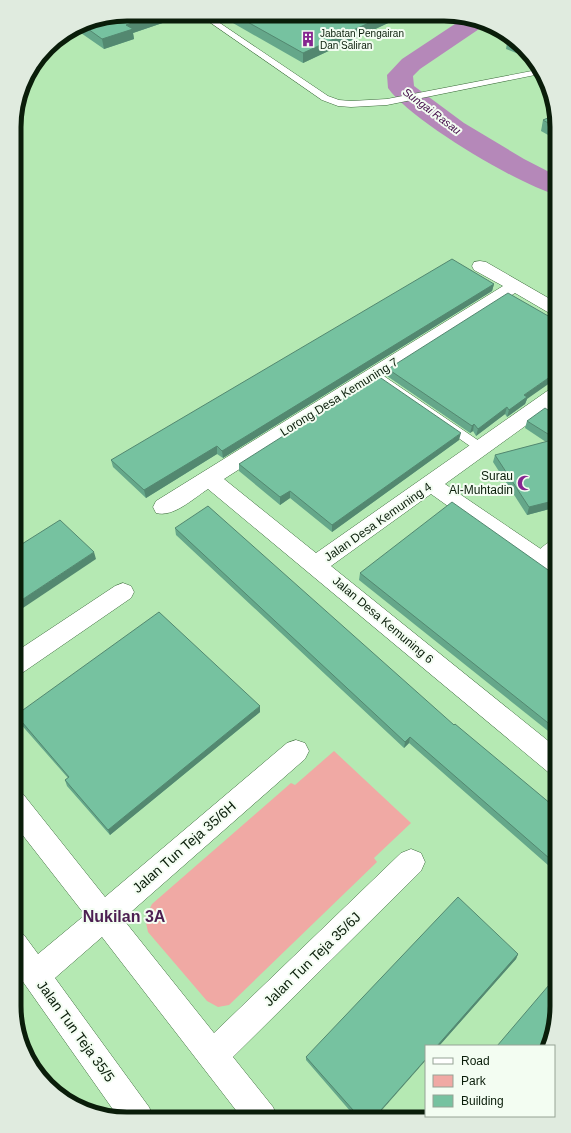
<svg xmlns="http://www.w3.org/2000/svg" width="571" height="1133" viewBox="0 0 571 1133" font-family="Helvetica,sans-serif">
<rect width="100%" height="100%" fill="#b5e9b3"/>
<!-- green -->
<path fill="#f0a9a4" d="M334,751L411,823L374,858L377,862L229,1005L218,1007L207,1001L148,932L145,918L152,904L291,783L295,785Z"/>
<g fill="none" stroke-linecap="round" stroke-linejoin="round">
<!-- river -->
<path fill="#b588b9" fill-rule="evenodd" d="M467,16L485,25L420,69L413,76L414,86L464,123L524,159L557,176V195C519,185 410,120 388,88L387,75L402,59Z"/>
<defs>
<g id="service">
<path d="M198,14L208,15L328,96L339,100L351,101L387,99L537,70L540,74L387,105L351,107L338,106L322,100Z"/>
<path d="M375,370L485,445L487,448L485,451H477L371,377L369,374L371,371Z"/>
<path d="M557,539V552C550,558 544,566 534,563L532,559C536,551 548,541 557,539Z"/>
</g>
<g id="minor">
<path d="M480,261L486,262L557,303V315L551,314L515,293L224,479L316,553L550,389L557,388V403L445,484L557,560V581L549,578L431,494L331,566L557,748V776L548,772L208,489C194,498 173,518 156,513L153,507L156,501L503,286L474,270L472,266L474,262Z"/>
<path d="M123,583L131,586L134,592L131,598L22,673L14,676V653L115,586Z"/>
<path d="M296,740L305,743L309,751L305,759L123,919L214,1033L401,853L411,849L421,853L425,862L421,871L233,1057L273,1107L278,1118H242L102,937L55,978L149,1107L154,1118H119L14,969V931L24,935L38,954L85,915L14,824V791L23,794L105,897L287,743Z"/>
</g>
</defs>
<!-- service casing -->
<use href="#service" stroke="#3c6b3b" stroke-width="1"/>
<!-- minor casing -->
<use href="#minor" stroke="#3c6b3b" stroke-width="1"/>
<!-- service -->
<use href="#service" fill="#fff" fill-rule="evenodd"/>
<!-- minor -->
<use href="#minor" fill="#fff" fill-rule="evenodd"/>
</g>
<!-- wall -->
<g fill="#65a78a">
<path d="M127,14H189L133,33L134,39L104,49L78,31L77,27L84,22Z"/>
<path d="M219,15L403,16L303,63Z"/>
<path d="M519,42L529,58L506,49L507,43Z"/>
<path d="M543,120L557,127V140L541,131Z"/>
<path d="M494,284L492,291L223,458L217,454L146,498L113,467L111,460Z"/>
<path d="M388,369L527,399L525,404L507,417L505,414L476,436L473,431L470,433L387,376Z"/>
<path d="M557,416V507L527,515L493,462L495,455L546,442L525,428L527,421Z"/>
<path d="M459,440L332,532L290,498L280,505L239,471V464Z"/>
<path d="M175,528L454,725L557,809V873L409,743L404,748L176,535Z"/>
<path d="M557,549V559L554,556Z"/>
<path d="M551,572L557,574V738L359,580L360,573Z"/>
<path d="M260,712L110,835L67,786L65,780L68,778L18,721L16,715Z"/>
<path d="M518,954L516,959L439,1046H426L374,1119H357L306,1060V1057Z"/>
</g>
<!-- shaded-wall -->
<g fill="#538870">
<path d="M159,14H189L133,33L134,39L104,49L102,39L126,25Z"/>
<path d="M384,16H403L303,63V53Z"/>
<path d="M494,284L492,291L223,458L222,451Z"/>
<path d="M557,372V378L527,399L525,404L507,417L509,410L524,395Z"/>
<path d="M507,407L505,414L476,436L478,429Z"/>
<path d="M474,424L473,431L470,433L472,426Z"/>
<path d="M461,433L459,440L332,532V525Z"/>
<path d="M217,446V454L146,498L144,490Z"/>
<path d="M290,491V498L280,505V497Z"/>
<path d="M557,500V507L527,515L529,507Z"/>
<path d="M94,552L96,559L14,614V605Z"/>
<path d="M260,706V712L110,835L108,830Z"/>
<path d="M410,737L409,743L404,748L405,742Z"/>
<path d="M518,954L516,959L439,1046H437Z"/>
<path d="M426,1059V1060L374,1119H373Z"/>
</g>
<!-- building -->
<g fill="#76c2a0" stroke="#538870">
<path d="M127,14H159L126,25L133,29L102,39L81,24L84,22Z"/>
<path d="M235,15L384,16L303,53Z"/>
<path d="M512,39L519,42L523,48L507,43Z"/>
<path d="M555,115L557,128L543,120Z"/>
<path d="M452,259L494,284L222,451L217,446L144,490L111,460Z"/>
<path d="M508,293L557,321V372L524,395L527,397L509,410L507,407L478,429L474,424L472,426L388,369Z"/>
<path d="M378,376L461,433L332,525L290,491L280,497L239,464Z"/>
<path d="M545,408L557,416V500L529,507L495,455L556,439L527,421Z"/>
<path d="M452,502L551,572L557,574V730L360,573Z"/>
<path d="M208,506L454,725L455,724L557,809V865L410,737L405,742L175,528Z"/>
<path d="M60,520L94,552L14,605V549Z"/>
<path d="M159,612L260,706L108,830L65,780L69,777L16,715Z"/>
<path d="M458,897L518,954L437,1046H426V1059L373,1119H361L306,1057Z"/>
<path d="M549,985L557,992V1014L545,1046H497Z"/>
<path d="M437,1116H462L444,1119H434Z"/>
</g>
<!-- icons -->
<defs>
<symbol id="building-bare" viewBox="-9 -9 18 18"><path d="M-4-6H4V6H1V3H-1V6H-4ZM-2.5-4.3h1.7v1.8h-1.7ZM.8-4.3h1.7v1.8H.8ZM-2.5-1h1.7V.8h-1.7ZM.8-1h1.7V.8H.8Z" fill="#862690" stroke="#f3fdf2" stroke-width="2.5" paint-order="stroke"/></symbol>
<symbol id="mosque-bare" viewBox="-9 -9 18 18"><path d="M3.5-4.9A6 6 0 1 0 3.5 4.9A5 5 0 1 1 3.5-4.9Z" fill="#862690" stroke="#f3fdf2" stroke-width="2.5" paint-order="stroke"/></symbol>
</defs>
<g fill-rule="evenodd">
<use href="#building-bare" x="297" y="28" width="22" height="22"/>
<use href="#mosque-bare" x="514" y="472" width="22" height="22"/>
</g>
<g text-anchor="middle" dominant-baseline="central" stroke-width="4" stroke-linejoin="round" paint-order="stroke">
<!-- far-poi labels -->
<g font-size="10" fill="#0a1d0a" stroke="#f3fdf2" text-anchor="start">
<text x="320" y="33">Jabatan Pengairan<tspan x="320" dy="12">Dan Saliran</tspan></text>
</g>
<!-- far-water labels -->
<g font-size="11" font-style="italic" fill="#440c4a" stroke="#f3fdf2">
<text transform="translate(432 111) rotate(37)">Sungai Rasau</text>
</g>
<!-- street labels -->
<g font-size="12" fill="#0a1d0a" stroke="#f3fdf2">
<text transform="translate(339 397) rotate(-32)">Lorong Desa Kemuning 7</text>
<text transform="translate(378 522) rotate(-35)">Jalan Desa Kemuning 4</text>
<text transform="translate(383 620) rotate(40)">Jalan Desa Kemuning 6</text>
</g>
<!-- poi labels -->
<g font-size="12" fill="#0a1d0a" stroke="#f3fdf2" text-anchor="end">
<text x="513" y="476">Surau<tspan x="513" dy="14">Al-Muhtadin</tspan></text>
</g>
<!-- near-street labels -->
<g font-size="14" fill="#0a1d0a" stroke="#f3fdf2">
<text transform="translate(184 847) rotate(-41)">Jalan Tun Teja 35/6H</text>
<text transform="translate(312 959) rotate(-44)">Jalan Tun Teja 35/6J</text>
<text transform="translate(76 1031) rotate(54)">Jalan Tun Teja 35/5</text>
</g>
<!-- near-neighbourhood labels -->
<g font-size="16" font-weight="bold" fill="#4c1f51" stroke="#f3fdf2">
<text x="124" y="916">Nukilan 3A</text>
</g>
</g>
<!-- crop -->
<path d="M0 0H571V1133H0ZM127 21H444A106 106 0 0 1 550 127V1006A106 106 0 0 1 444 1112H127A106 106 0 0 1 21 1006V127A106 106 0 0 1 127 21Z" fill="#e0ebdf" fill-rule="evenodd"/>
<path fill="none" stroke="#0a1d0a" stroke-width="5" d="M127 21H444A106 106 0 0 1 550 127V1006A106 106 0 0 1 444 1112H127A106 106 0 0 1 21 1006V127A106 106 0 0 1 127 21Z"/>
<!-- legend -->
<rect x="425" y="1045" width="130" height="72" fill="#f3fdf2" stroke="#96a395"/>
<rect x="433" y="1058" width="20" height="6" fill="#ffffff" stroke="#96a395"/>
<text x="461" y="1065" font-size="12" fill="#0a1d0a">Road</text>
<rect x="433" y="1075" width="20" height="12" fill="#f0a9a4" stroke="#96a395"/>
<text x="461" y="1085" font-size="12" fill="#0a1d0a">Park</text>
<rect x="433" y="1095" width="20" height="12" fill="#76c2a0" stroke="#96a395"/>
<text x="461" y="1105" font-size="12" fill="#0a1d0a">Building</text>
</svg>
